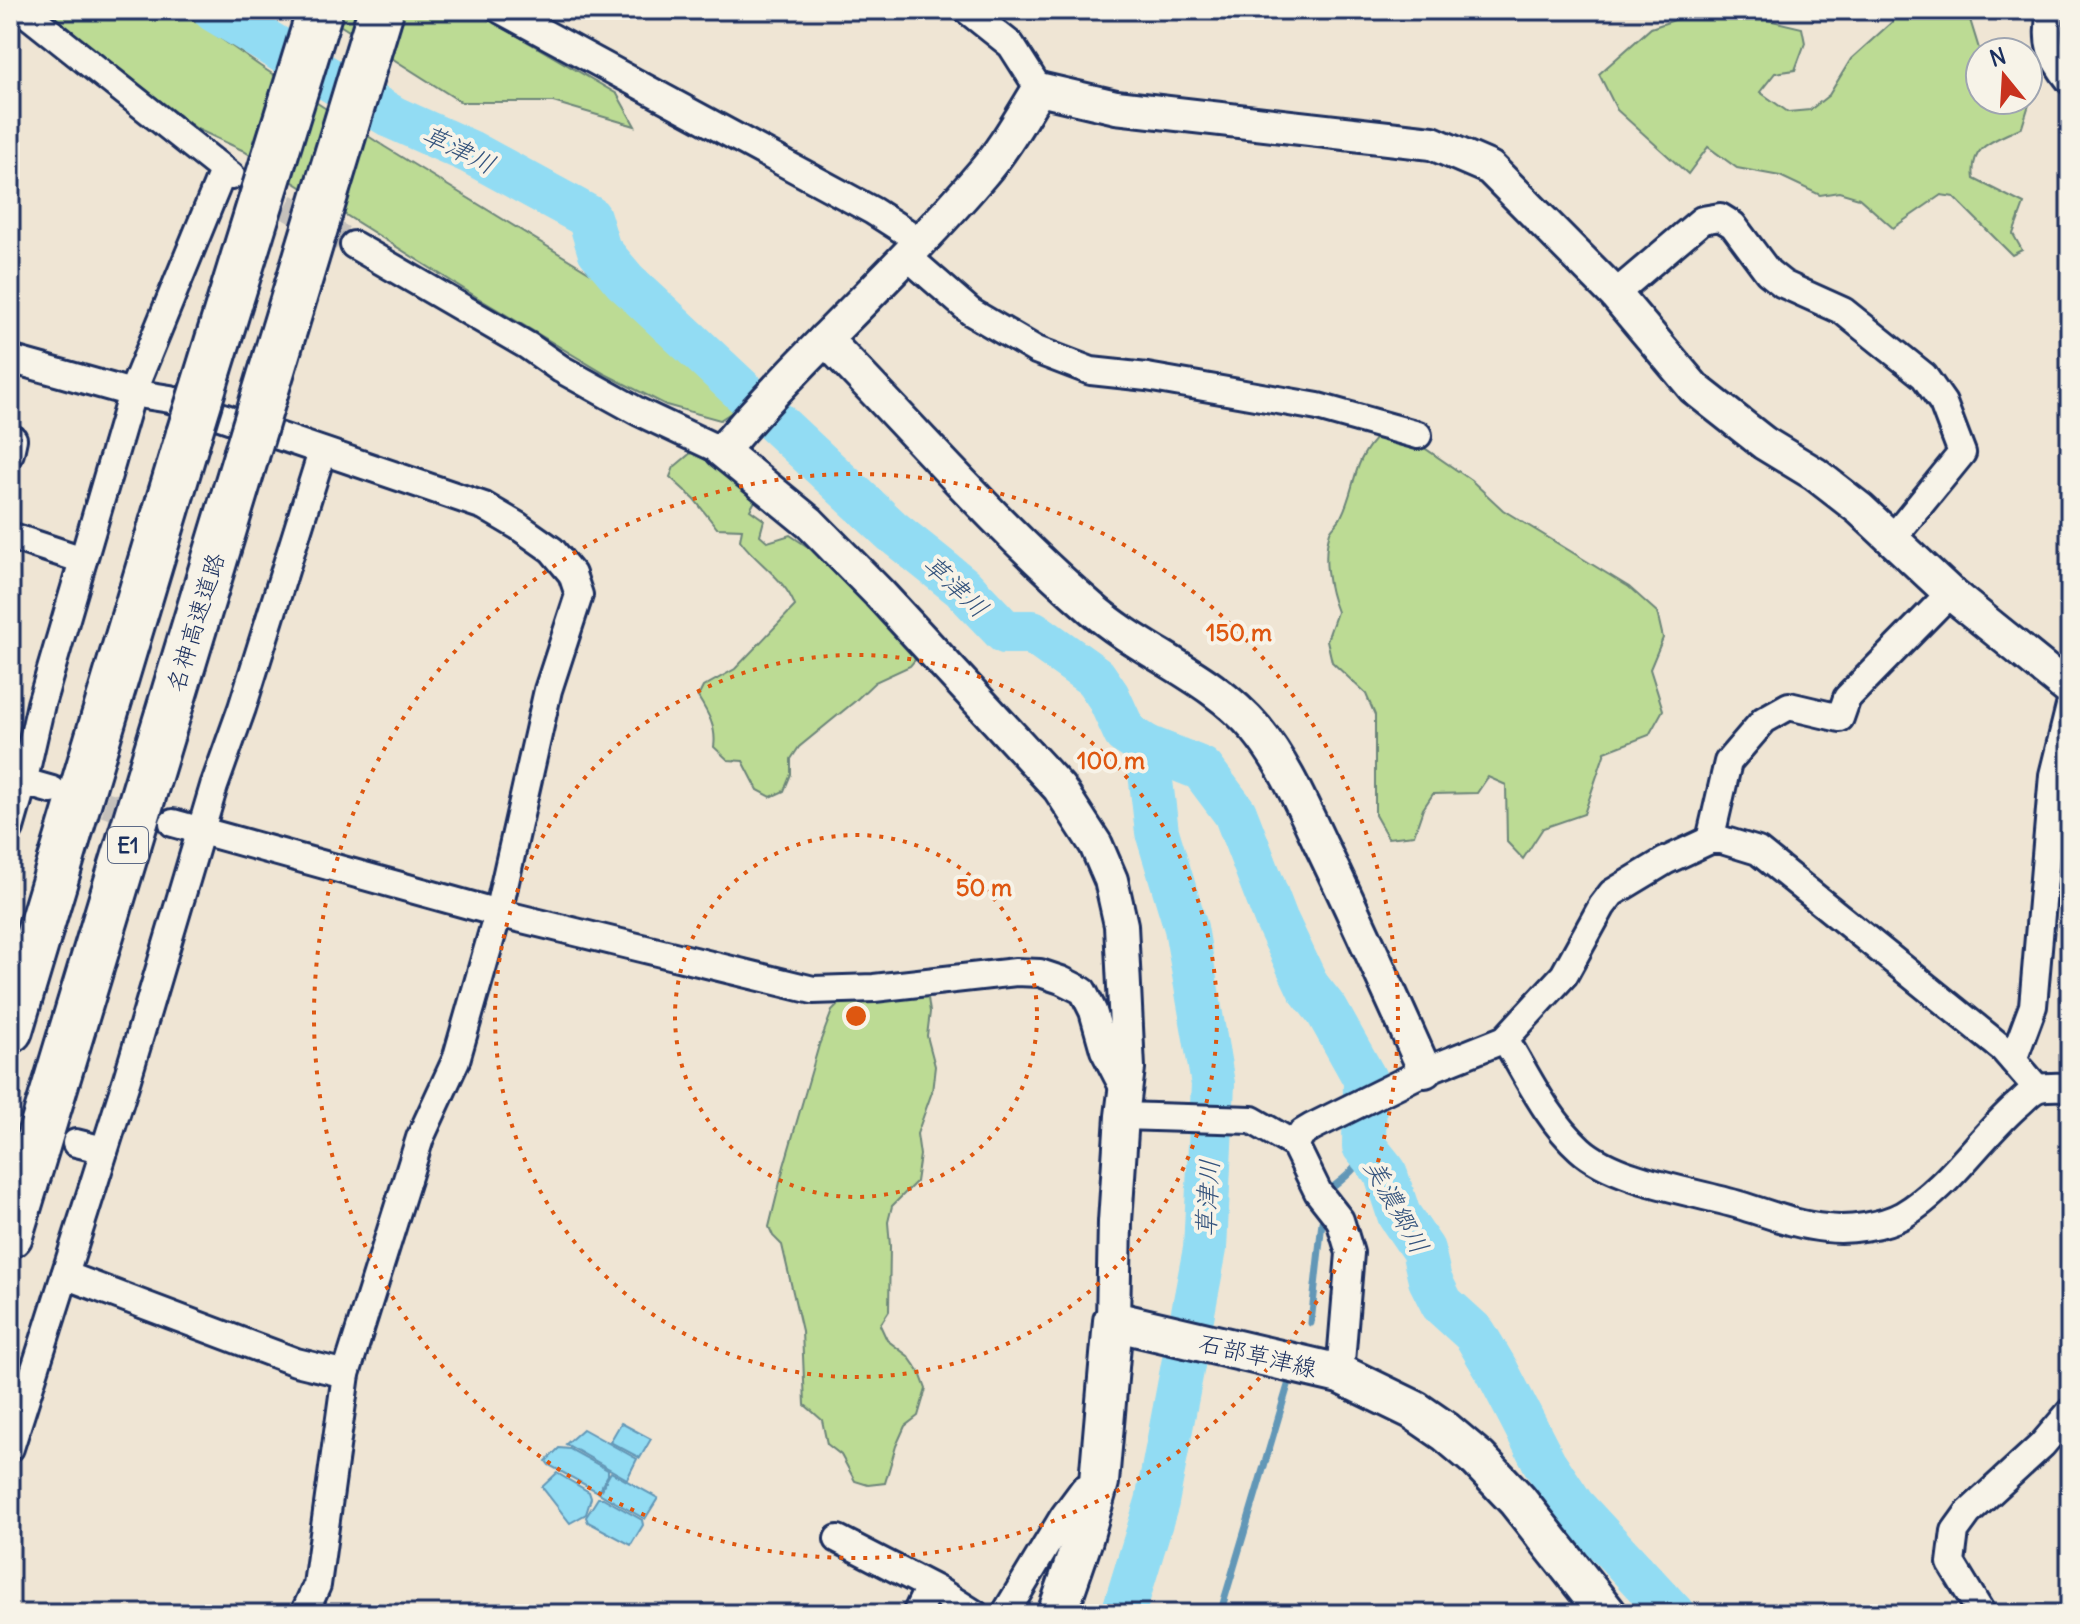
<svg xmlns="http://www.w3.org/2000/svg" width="2080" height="1624" viewBox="0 0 2080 1624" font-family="Delius,'Klee One',sans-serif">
<rect width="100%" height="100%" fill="#efe5d4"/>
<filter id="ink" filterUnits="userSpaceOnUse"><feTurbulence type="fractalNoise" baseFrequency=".0125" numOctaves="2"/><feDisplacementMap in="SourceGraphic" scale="16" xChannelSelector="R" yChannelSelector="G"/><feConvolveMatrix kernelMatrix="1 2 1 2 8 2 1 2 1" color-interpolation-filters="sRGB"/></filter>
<g filter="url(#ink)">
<!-- green -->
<g fill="#bcdb94" stroke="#6c8579" stroke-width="2">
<path d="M43,10H180L260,66L385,147L607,283L671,344L743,405L720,420L666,405L605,374L483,301L242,150L197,129Z"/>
<path d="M316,10H473L617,94L635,126L553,102H461Z"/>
<path d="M1897,10H1967L1980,52V100H2028V79L2035,85L2022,127C1995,141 1969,144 1974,179L2024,204L2013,234L2022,250L2012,255L1954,197L1941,195L1893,228L1859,198L1839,192L1820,195L1780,176L1737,168L1708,147L1688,174L1617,110L1599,74L1651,28L1683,17L1743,14L1802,28L1805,43L1795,70L1775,73L1760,92L1788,112L1810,110L1829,95L1851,59L1892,22Z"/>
<path d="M1380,434L1420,445L1471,480L1503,510L1629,587L1657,612L1663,638L1650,669L1663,710L1649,735L1605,752L1584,814L1543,828L1523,859L1507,842L1506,785L1488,777L1477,793L1433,794L1423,809L1414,835L1388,838L1375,815V715L1366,694L1332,662L1327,640L1337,612C1328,589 1322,557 1330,532C1332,527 1338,523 1341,517C1357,485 1351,462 1380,434Z"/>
<path d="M692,452L738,479L755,501L750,510L764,520L760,535L768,542L790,535L826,559L911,650L915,660L910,666L875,682L854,702L799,747L791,759V774L784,791L771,797L758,790L743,761L728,760L714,747C717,728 708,713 698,697L703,687L735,669L795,606C785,578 757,564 740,540L742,529L717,528L694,499L670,477L674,467Z"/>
<path d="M927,991L930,1012L927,1036L935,1066L932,1092L917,1134L920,1155L916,1182L892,1206L888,1222L890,1246L889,1311L880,1325L887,1340L908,1356L920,1373L926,1389L918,1416L905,1426L896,1446L885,1483L868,1485L855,1481L841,1455L827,1444L822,1420L805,1405L802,1331L782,1245L773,1236L769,1227L784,1166L819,1045L832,1011L840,1003C870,1003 898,996 927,991Z"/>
</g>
<!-- water -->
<g fill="#92dcf3" stroke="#6297b7" stroke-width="2">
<path d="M621,1423L651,1439L640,1458L610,1442Z"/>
<path d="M583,1429L637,1459L627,1479L566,1444Z"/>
<path d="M559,1448L570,1449L608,1470V1475L598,1492L549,1465L546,1461Z"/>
<path d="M611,1472L658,1498L645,1519L599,1493Z"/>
<path d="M557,1473L589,1492L591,1498L586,1514L570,1523L542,1487Z"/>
<path d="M598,1498H603L642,1520L643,1525L631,1545L588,1522L586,1517Z"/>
</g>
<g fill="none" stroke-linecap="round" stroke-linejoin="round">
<!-- stream -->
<g stroke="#6297b7" stroke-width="7">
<path d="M1332,1188C1348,1175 1360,1167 1364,1146"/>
<path d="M1311,1323L1322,1222"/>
<path d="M1220,1614L1289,1382"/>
</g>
<!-- river -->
<g stroke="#92dcf3" stroke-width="44">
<path d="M214,10L394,118L470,152L589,217L599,250L625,281L892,531L962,587L1005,632H1032L1095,677L1108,696L1125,733L1147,747L1202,769L1235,813L1276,919L1308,987L1327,1011L1365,1079L1364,1146L1385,1172L1399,1215L1423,1250L1430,1280L1442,1304L1475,1334L1497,1371L1545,1464L1573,1506L1673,1614"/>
<path d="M1123,1614L1157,1502L1205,1249L1213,1084L1186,928L1157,832L1147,747"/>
</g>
<!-- minor-tunnel -->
<g stroke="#c5c1bc" stroke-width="26" stroke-dasharray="26 13" stroke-linecap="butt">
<path d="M252,187L354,245"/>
<path d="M67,794L173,823"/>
<path d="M10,1123L76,1143"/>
</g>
<defs>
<g id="minor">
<path d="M22,10L231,176"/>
<path d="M501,10L873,211L920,241"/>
<path d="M967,10L1011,45L1039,89"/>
<path d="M2051,10C2045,43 2050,56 2070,81"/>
<path d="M354,245L528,346L561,369L639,412L722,451"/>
<path d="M908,257L971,312L1036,350L1091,371L1147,377L1318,407L1418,435"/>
<path d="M1615,294L1702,220L1720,217L1733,225L1768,272L1783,284L1843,311L1924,376L1943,403L1962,453L1892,539"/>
<path d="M10,359L132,393L170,399L484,506L518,526L552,550L572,574L579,595L548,690L498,913L456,1060L420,1138L346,1374L317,1585L304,1614"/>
<path d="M10,438L13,439L10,453"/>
<path d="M10,536L83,560"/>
<path d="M10,778L52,790"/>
<path d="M173,823L498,913L813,990L874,988L1016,972L1040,973L1061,980L1083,991L1093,1011L1104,1050L1125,1091"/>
<path d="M10,828L23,783L41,704L132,393L223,171"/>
<path d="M1710,840L1728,762L1764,720L1789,706L1840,718L1847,698L1950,593"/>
<path d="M1505,1039C1528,1077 1547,1119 1580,1149C1615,1181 1693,1191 1739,1205C1769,1214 1795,1225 1826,1228C1849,1231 1883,1226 1903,1215C1948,1188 1977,1141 2016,1106C2023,1101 2031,1090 2040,1088C2049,1086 2061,1087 2070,1087"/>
<path d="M2013,1060L2033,1006L2053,775L2070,706"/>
<path d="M1122,1116L1252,1120L1295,1145L1318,1192L1340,1220L1350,1253L1340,1374"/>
<path d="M76,1143L104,1150"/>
<path d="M1295,1145L1302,1133L1312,1127L1425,1071L1505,1039L1564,975L1602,906L1612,893L1665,861L1710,840H1722L1758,851L2003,1049L2037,1088"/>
<path d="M65,1275L296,1362L346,1374"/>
<path d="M10,1448L127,1079L214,786L242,708L322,452"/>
<path d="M838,1539L937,1590L975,1614"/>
<path d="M916,1614L929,1587"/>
<path d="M1005,1614L1064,1516L1084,1489L1099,1482"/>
<path d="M1982,1614L1951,1563L1955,1531L1968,1513L2042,1445L2070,1412"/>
</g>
<g id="tertiary">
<path d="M825,339C913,429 995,525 1090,607C1142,653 1210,675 1256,729C1284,763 1302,805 1321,845C1357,919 1391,995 1425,1071"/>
<path d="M1113,1321L1115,1222L1122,1116L1128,1068L1121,925L1111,880L1096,845L1059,788L879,593L810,523L722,451C803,354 899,271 981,175C1004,149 1021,118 1039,89L1116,107L1432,143L1490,168L1615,294L1694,388L1764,443L1815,474L1860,509L1950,593L2070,690"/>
</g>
<path id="secondary" d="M1057,1614L1083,1539L1099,1482L1113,1321L1340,1374L1414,1410L1446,1432L1478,1459L1517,1500L1607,1614"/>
<g id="motorway">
<path d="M10,1030L189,434"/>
<path d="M10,1235L246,456"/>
</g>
</defs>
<!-- minor casing -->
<use href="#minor" stroke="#1b2f5e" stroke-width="32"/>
<!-- tertiary casing -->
<use href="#tertiary" stroke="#1b2f5e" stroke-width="38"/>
<!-- secondary casing -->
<use href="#secondary" stroke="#1b2f5e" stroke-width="44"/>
<!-- motorway casing -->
<use href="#motorway" stroke="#1b2f5e" stroke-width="50"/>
<!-- minor -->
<use href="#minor" stroke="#f7f3e8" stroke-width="26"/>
<!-- tertiary -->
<use href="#tertiary" stroke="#f7f3e8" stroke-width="32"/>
<!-- secondary -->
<use href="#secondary" stroke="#f7f3e8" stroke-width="38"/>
<!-- motorway -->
<use href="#motorway" stroke="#f7f3e8" stroke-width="44"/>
<defs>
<g id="motorway-bridge">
<path d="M189,434L320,10"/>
<path d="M246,456L381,10"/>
</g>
</defs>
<!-- motorway-bridge casing -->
<use href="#motorway-bridge" stroke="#1b2f5e" stroke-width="50" stroke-linecap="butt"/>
<!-- motorway-bridge -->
<use href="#motorway-bridge" stroke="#f7f3e8" stroke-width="44"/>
</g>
</g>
<!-- distance rings -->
<g fill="none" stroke="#de5710" stroke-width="4" stroke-dasharray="4 8">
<circle cx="856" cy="1016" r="181"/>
<circle cx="856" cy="1016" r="361"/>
<circle cx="856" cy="1016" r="542"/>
</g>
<g text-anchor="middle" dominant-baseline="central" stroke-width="8" stroke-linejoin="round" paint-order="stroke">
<!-- shield labels -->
<rect fill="#f7f3e8" stroke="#5d6a87" stroke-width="2" x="108" y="827" width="40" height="36" rx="6"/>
<g font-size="22" font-weight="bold" fill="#1b2f5e">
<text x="128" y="845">E1</text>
</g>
<!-- street labels -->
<g font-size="24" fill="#1b2f5e" stroke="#f7f3e8">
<text transform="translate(195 622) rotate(-73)">名神高速道路</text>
<text transform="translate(1258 1355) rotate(13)">石部草津線</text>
</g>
<!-- water labels -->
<g font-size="26" font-style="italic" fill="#33527c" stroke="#f7f3e8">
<text transform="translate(459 149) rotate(26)">草津川</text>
<text transform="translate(956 586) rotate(43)">草津川</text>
<text transform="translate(1207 1198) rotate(-87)">草津川</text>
<text transform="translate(1397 1206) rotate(61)">美濃郷川</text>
</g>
</g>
<circle cx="856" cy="1016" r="12" fill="#de5710" stroke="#f7f3e8" stroke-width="4"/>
<g font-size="24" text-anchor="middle" font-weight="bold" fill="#de5710" stroke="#f7f3e8" stroke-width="8" stroke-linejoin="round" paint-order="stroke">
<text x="1239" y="641">150 m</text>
<text x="1111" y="769">100 m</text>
<text x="984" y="896">50 m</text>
</g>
<!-- margin -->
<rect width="2080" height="1624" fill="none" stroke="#f7f3e8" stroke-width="40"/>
<rect x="20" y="20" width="2040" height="1584" fill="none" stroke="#1b2f5e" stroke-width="3" filter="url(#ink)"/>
<!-- north arrow -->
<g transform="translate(2004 76) rotate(342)"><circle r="38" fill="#f7f3e8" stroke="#9fa5b1" stroke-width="2"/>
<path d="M0-6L14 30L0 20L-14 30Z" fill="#c8321e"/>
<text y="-12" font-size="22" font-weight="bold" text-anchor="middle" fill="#1b2f5e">N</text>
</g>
</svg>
